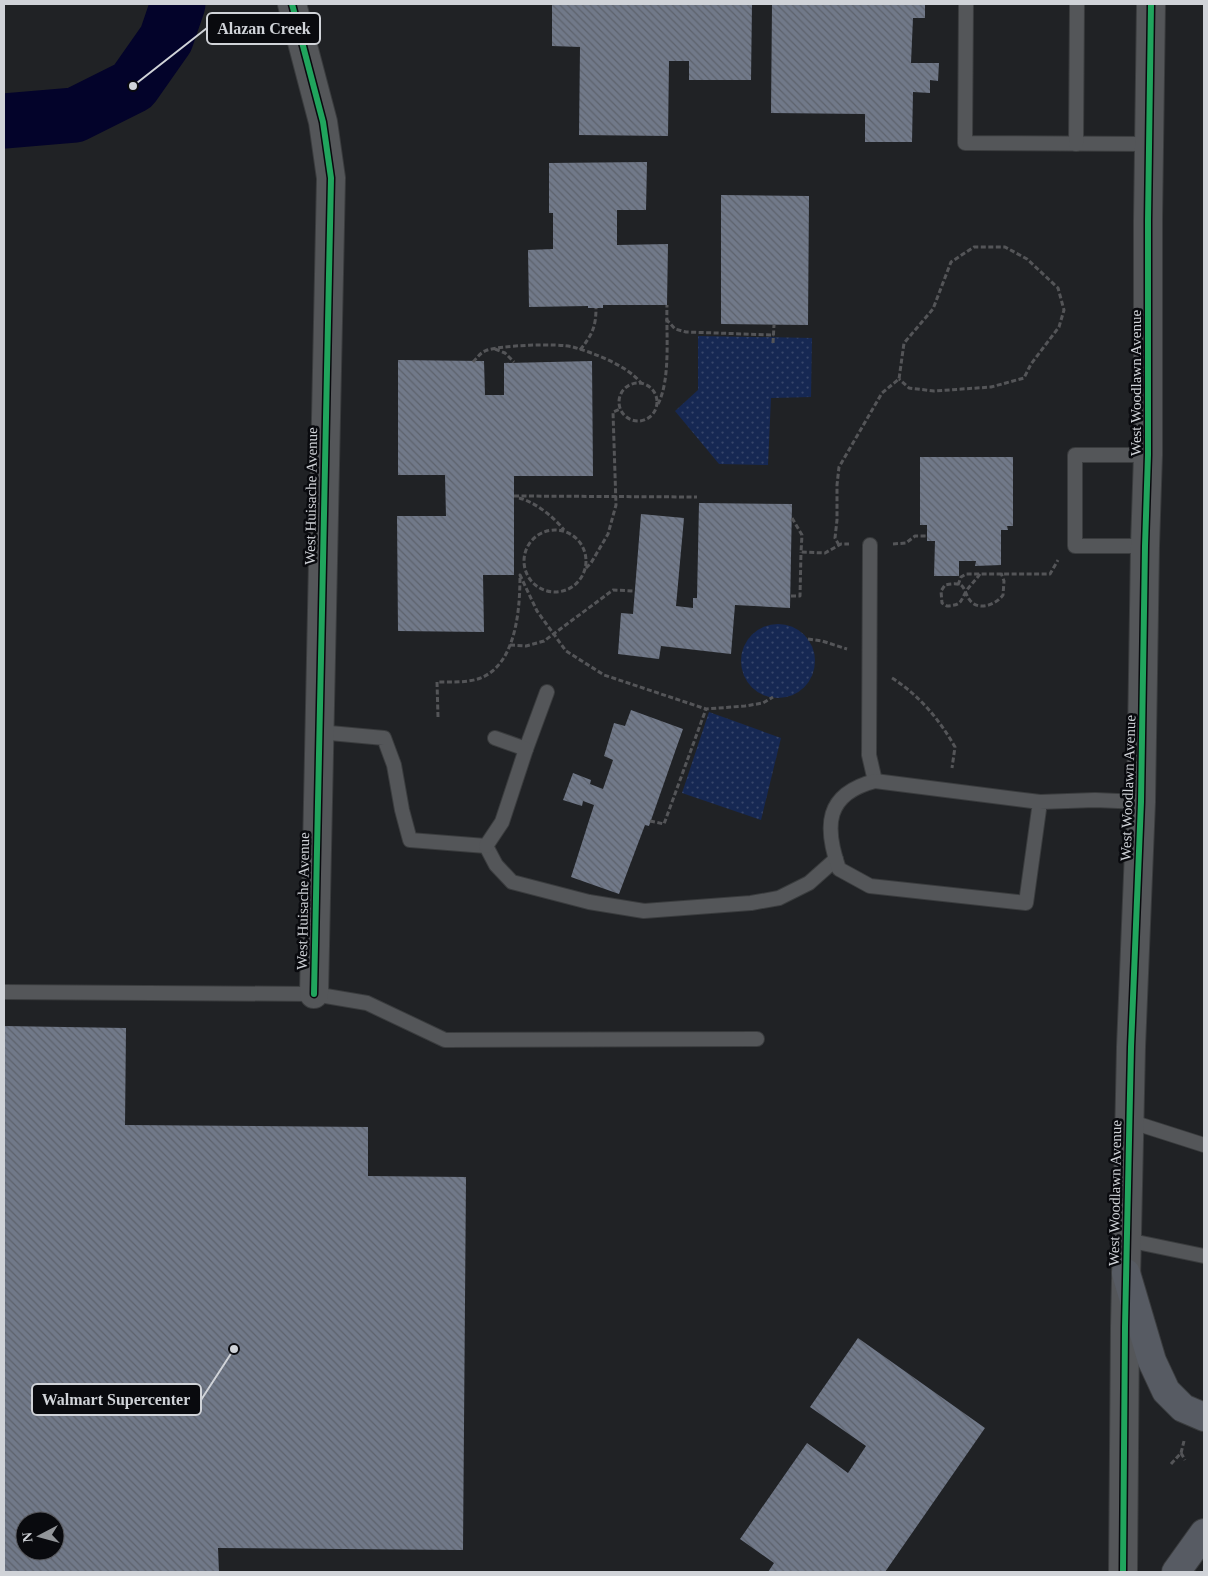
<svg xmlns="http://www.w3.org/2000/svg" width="1208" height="1576" viewBox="0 0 1208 1576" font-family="Georgia,serif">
<defs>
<pattern id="park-dots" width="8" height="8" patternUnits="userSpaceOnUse" patternTransform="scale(1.25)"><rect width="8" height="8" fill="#162853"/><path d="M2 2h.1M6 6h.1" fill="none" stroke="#37466b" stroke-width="1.8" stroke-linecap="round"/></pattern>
<pattern id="building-back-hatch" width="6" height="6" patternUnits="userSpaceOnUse" patternTransform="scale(1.25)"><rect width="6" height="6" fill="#717989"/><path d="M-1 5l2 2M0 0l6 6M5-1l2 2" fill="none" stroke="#5d626c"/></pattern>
</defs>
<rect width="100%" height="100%" fill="#202225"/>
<!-- park -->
<g fill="url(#park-dots)">
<path d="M698,336L812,338L811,397L771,398L768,465L719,464L675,411L698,390Z"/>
<circle cx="778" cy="661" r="37"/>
<path d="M709,712L781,738L761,820L682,793Z"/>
</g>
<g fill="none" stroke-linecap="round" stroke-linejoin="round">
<!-- river -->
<path stroke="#03032a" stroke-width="55" d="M4,121L75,115L133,86L166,39L178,4"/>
</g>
<!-- building -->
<g fill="url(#building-back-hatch)" fill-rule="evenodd">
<path d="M552,4H752L751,80H689V61H669L668,136L579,135L580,47L552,46Z"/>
<path d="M772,4H925V18H913L911,63H939L938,81L930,80V93L913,92L912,142H865V114L771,113Z"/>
<path d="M647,162L646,210H617V245L668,244L667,305H603V308H588V306L529,307L528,250L553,249V213H549V163Z"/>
<path d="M721,195L809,196L808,325L721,324Z"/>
<path d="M398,360L484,361L485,395H504V363L592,361L593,476H514V575H483L484,632L398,631L397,516H446L445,475H398Z"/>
<path d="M920,457H1013V526H1007L1008,530H1001V565L975,566L976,561H959V576H934L935,541H927V525H920Z"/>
<path d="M699,503L792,504L790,608L735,605L731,654L661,646L659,659L618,654L621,613L633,614L641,514L684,518L676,606L693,608V598H697Z"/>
<path d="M631,710L683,729L649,826L645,825L619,894L571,877L594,805L583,801L582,806L563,800L573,773L591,780L590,784L603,789L613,760L604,756L614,723L625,726Z"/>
<path d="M4,1026L126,1028L125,1125L368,1127V1176L466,1177L463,1550L218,1548L219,1572H4ZM25,1521H55V1551H25Z"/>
<path d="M858,1338L985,1428L885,1572H768L774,1563L740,1539L807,1443L848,1473L866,1446L810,1407Z"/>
</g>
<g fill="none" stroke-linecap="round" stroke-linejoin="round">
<defs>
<g id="service">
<path d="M966,4L965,143L1150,144"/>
<path d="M1076,144L1077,4"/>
<path d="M870,545L869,755L875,781"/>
<path d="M1145,546H1075V455H1148"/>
<path d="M319,732L384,738L394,765L402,810L410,840L486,846L496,865L512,882L589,902L644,911L751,903L779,898L809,883L836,859"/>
<path d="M526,749L547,692"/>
<path d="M1040,802L875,781C825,794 824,826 839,869L870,886L1026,903L1040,802L1095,800L1141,802"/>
<path d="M486,846L502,822L526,749L495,738"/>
<path d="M4,992L314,994L367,1003L445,1040L757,1039"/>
<path d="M1129,1121L1204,1145"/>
<path d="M1127,1240L1204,1256"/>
</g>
<path id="minor" d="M292,4L323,122L331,178L314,994"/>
<path id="tertiary" d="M1123,1572L1125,1327L1131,1047L1141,802L1145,546L1148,455V220L1151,4"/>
<g id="primary">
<path d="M1126,1273L1152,1361L1166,1391L1183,1408L1204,1417"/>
<path d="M1176,1572L1204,1533"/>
</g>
</defs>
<!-- service casing -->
<use href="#service" stroke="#3a3c3e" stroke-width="16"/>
<!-- minor casing -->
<use href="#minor" stroke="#3a3c3e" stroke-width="30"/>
<!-- tertiary casing -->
<use href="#tertiary" stroke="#3a3c3e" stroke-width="30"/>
<!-- primary casing -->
<use href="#primary" stroke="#3a3c3e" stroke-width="30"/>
<!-- path -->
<g stroke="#545558" stroke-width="3" stroke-dasharray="5 2.5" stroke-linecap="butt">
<path d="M666,319L675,329L686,332L774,335"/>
<path d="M773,343L774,325"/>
<path d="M495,349L505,353L514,362"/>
<path d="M580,350C592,335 596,327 596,308"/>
<path d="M473,362C477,358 480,353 485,351C498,345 559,343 573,347C594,353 628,366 641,383"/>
<circle cx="638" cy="402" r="19"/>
<path d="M658,404C671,379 666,333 667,305"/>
<path d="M514,496L697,497"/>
<path d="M519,498C535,502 554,517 564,530"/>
<path d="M792,518L802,535L801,552L825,553L841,544H849"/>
<circle cx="555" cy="561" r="31"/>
<path d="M893,544L906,543L915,536H927"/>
<path d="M839,545L835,538L837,520V485L839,467L882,393L899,379L904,343L933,309L951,262L974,247H1005L1027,259L1058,288L1064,310L1059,327L1031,364L1024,378L991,387L934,391L909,388L899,379"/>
<path d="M586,568L591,563L608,534L616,505L613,412L620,409"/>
<path d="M980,574C976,580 971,584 967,590C960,601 963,605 947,606L942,603L941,591L945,585C950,584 956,583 961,585C965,588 966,595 969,599C977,612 996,605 1003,595L1004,581L1001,573"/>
<path d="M958,585L961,577L966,574H1050L1058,560"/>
<path d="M791,596H800L801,552"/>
<path d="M808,639L822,641L847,649"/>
<path d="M510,645L526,646L544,641L613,590L635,591"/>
<path d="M892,678C919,695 939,719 955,747L952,768"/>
<path d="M438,717L437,682C451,682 470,683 483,677C517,661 520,607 520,575L537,611L566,651L604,675L706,709L745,706L763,703L773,697"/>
<path d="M650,821L664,824L706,709"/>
<path d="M1181,1453L1185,1460"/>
<path d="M1171,1464L1181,1453L1184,1441"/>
</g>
<!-- service -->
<use href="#service" stroke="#545659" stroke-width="14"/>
<!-- minor -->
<use href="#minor" stroke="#545659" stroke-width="28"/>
<!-- tertiary -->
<use href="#tertiary" stroke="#545659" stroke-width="28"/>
<!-- primary -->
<use href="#primary" stroke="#575b63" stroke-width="28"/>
<defs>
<g id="cycleway">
<path d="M292,4L323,122L331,178L314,994"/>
<path d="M1123,1572L1125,1327L1131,1047L1141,802L1145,546L1148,455V220L1151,4"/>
</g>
</defs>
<!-- cycleway casing -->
<use href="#cycleway" stroke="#090a0e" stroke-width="9"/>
<!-- cycleway -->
<use href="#cycleway" stroke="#20a55d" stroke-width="6"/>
</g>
<g text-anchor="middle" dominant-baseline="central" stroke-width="5" stroke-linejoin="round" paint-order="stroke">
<!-- street labels -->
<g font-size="15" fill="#d0d3d8" stroke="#090a0e">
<text transform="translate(1136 383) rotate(-90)">West Woodlawn Avenue</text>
<text transform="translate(311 496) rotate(-89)">West Huisache Avenue</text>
<text transform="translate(1128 788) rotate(-88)">West Woodlawn Avenue</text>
<text transform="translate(303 901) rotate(-89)">West Huisache Avenue</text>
<text transform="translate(1115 1193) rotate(-89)">West Woodlawn Avenue</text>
</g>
</g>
<!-- callouts -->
<path fill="none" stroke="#d0d3d8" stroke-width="2" d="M133 86L207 28M234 1349L201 1400"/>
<g fill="#d0d3d8" stroke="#090a0e" stroke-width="2">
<circle cx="133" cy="86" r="5"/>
<circle cx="234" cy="1349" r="5"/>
</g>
<g fill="#090a0e" stroke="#d0d3d8" stroke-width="2">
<rect x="207" y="13" width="113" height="31" rx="5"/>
<rect x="32" y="1384" width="169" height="31" rx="5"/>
</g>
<g font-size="16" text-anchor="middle" font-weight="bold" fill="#d0d3d8">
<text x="264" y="34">Alazan Creek</text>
<text x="116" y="1405">Walmart Supercenter</text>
</g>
<!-- border -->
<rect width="1208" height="1576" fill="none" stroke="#d0d3d8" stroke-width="10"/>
<!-- north arrow -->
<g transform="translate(40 1536) rotate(264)"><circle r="24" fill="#090a0e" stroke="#595a5f"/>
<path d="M0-4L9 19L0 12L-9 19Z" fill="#929599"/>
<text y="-8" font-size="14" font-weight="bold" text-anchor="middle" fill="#d0d3d8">N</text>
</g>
</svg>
